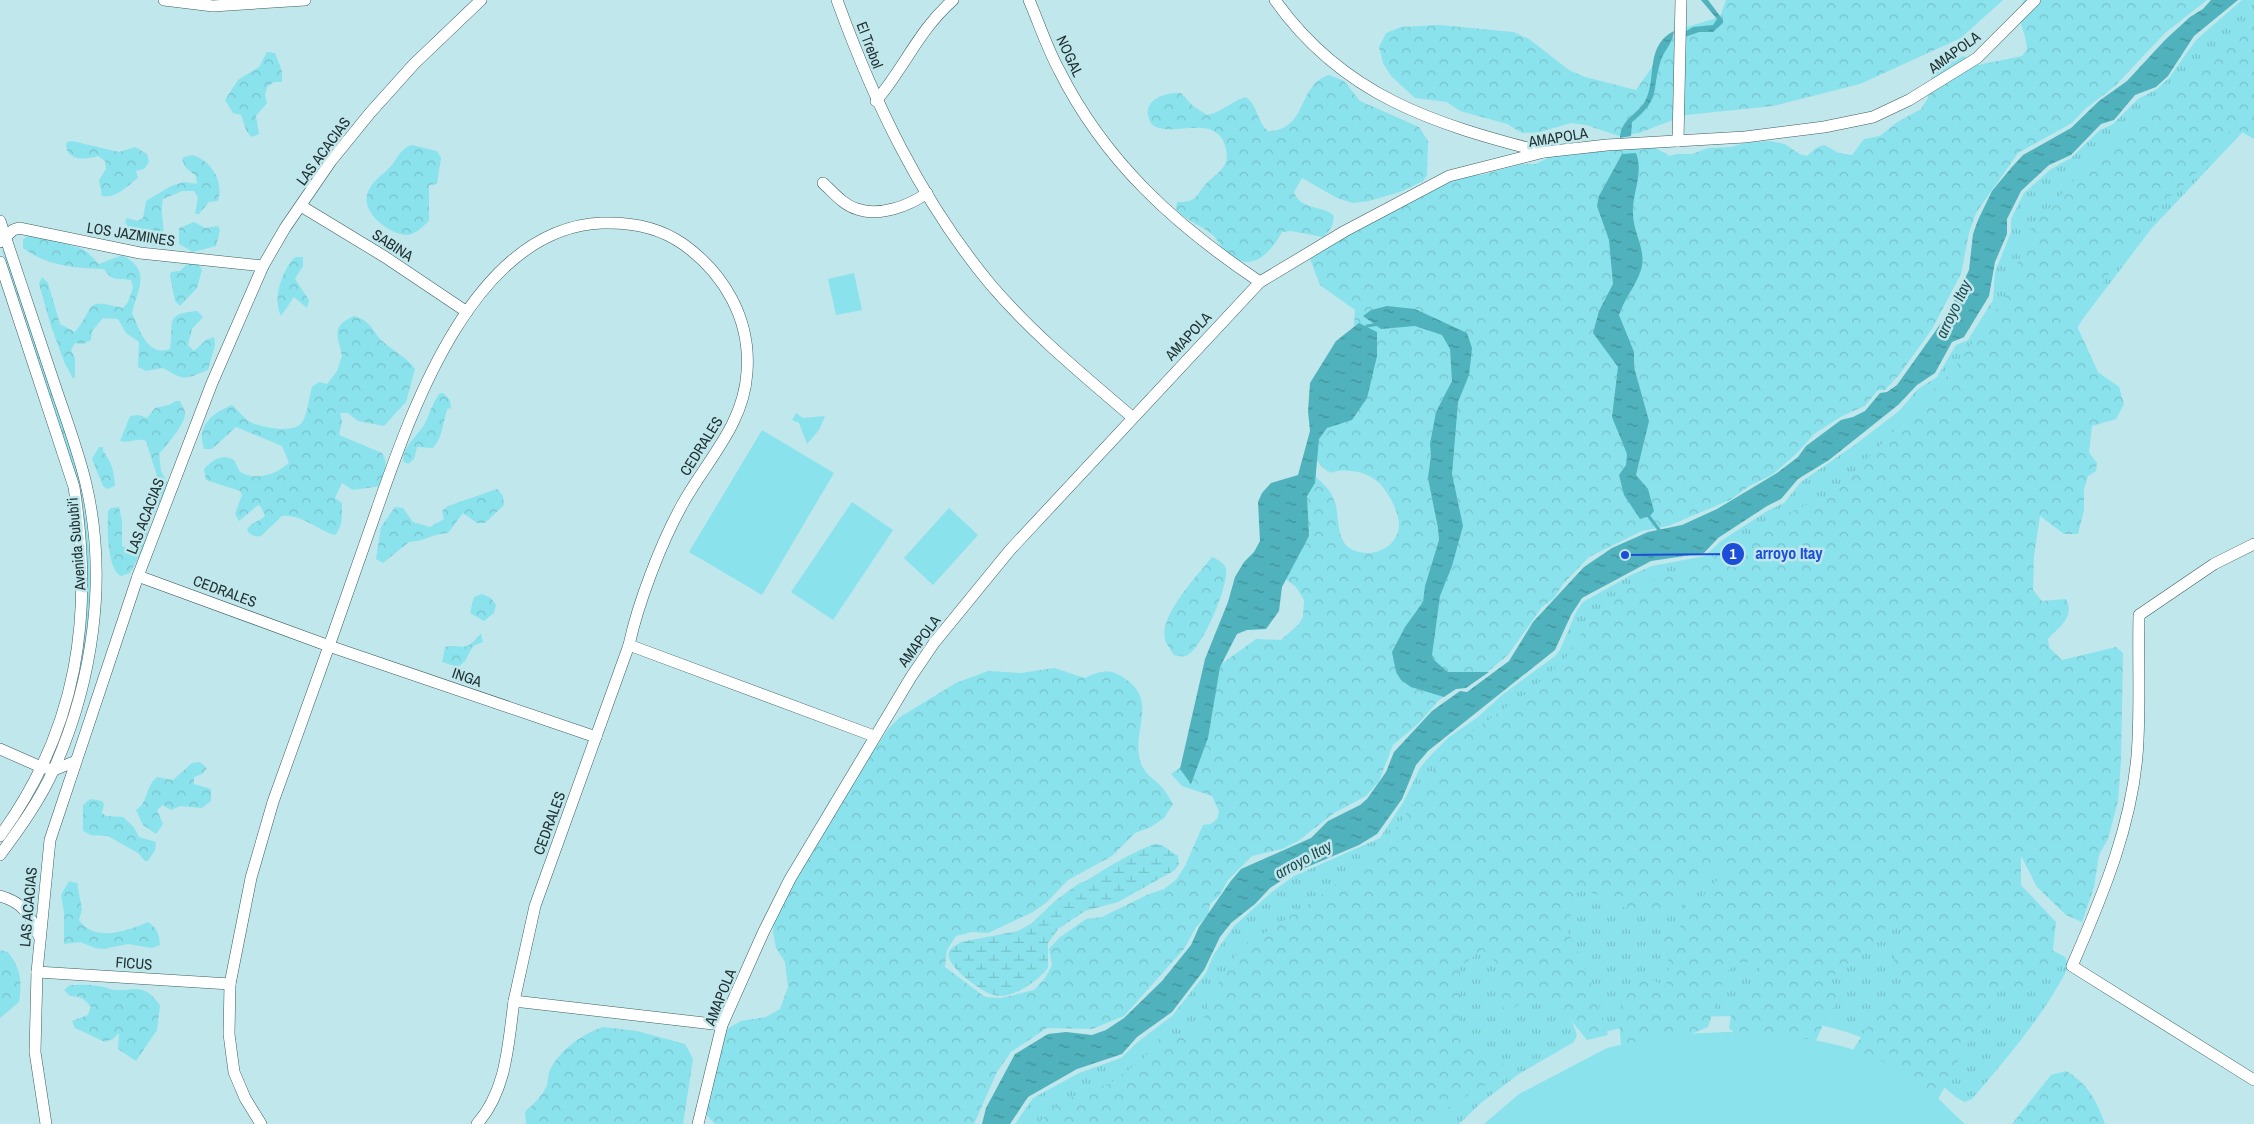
<svg xmlns="http://www.w3.org/2000/svg" width="2254" height="1124" viewBox="0 0 2254 1124" font-family="'Archivo Narrow',sans-serif">
<defs>
<pattern id="grass-tufts" width="24" height="20" patternUnits="userSpaceOnUse" patternTransform="scale(1.25)"><rect width="24" height="20" fill="#8ae2ec"/><path d="M3 7l-1-3M5 7V3M7 7l1-3M15 17l-1-3M17 17v-4M19 17l1-3" fill="none" stroke="#77c2cb"/></pattern>
<pattern id="forest-crowns" width="20" height="18" patternUnits="userSpaceOnUse" patternTransform="scale(1.25)"><rect width="20" height="18" fill="#8ae2ec"/><path d="M2 6a3 3 0 1 1 6 0M12 15a3 3 0 1 1 6 0" fill="none" stroke="#77c2cb"/></pattern>
<pattern id="wetland-marsh" width="20" height="14" patternUnits="userSpaceOnUse" patternTransform="scale(1.25)"><rect width="20" height="14" fill="#8ae2ec"/><path d="M1 5h8M5 5V1M11 12h8M15 12V8" fill="none" stroke="#77c2cb"/></pattern>
<pattern id="water-ripples" width="26" height="14" patternUnits="userSpaceOnUse" patternTransform="scale(1.25)"><rect width="26" height="14" fill="#4fb2bc"/><path d="M2 4q2-2 4 0t4 0M15 11q2-2 4 0t4 0" fill="none" stroke="#419199"/></pattern>
</defs>
<rect width="100%" height="100%" fill="#c0e7eb"/>
<!-- grass -->
<g fill="url(#grass-tufts)">
<path d="M2242,0H2254V120L2151,229L2082,320L2062,354L1512,853L1577,1035L1574,1042L1519,1074L1482,1102L1459,1124H1015L1033,1098L1079,1073L1121,1058L1139,1041L1172,1016L1206,973L1214,954L1234,926L1272,892L1294,876L1380,838L1404,801L1420,768L1429,757L1449,737L1478,717L1502,695L1555,656L1560,650L1576,612L1583,602L1631,575L1652,566L1705,556L1721,541L1767,511L1784,503L1801,482L1856,444L1899,411L1918,389L1937,377L1956,345L1968,340L1993,300L1995,272L2011,232V219L2024,193L2051,169L2071,158L2100,130L2113,124L2138,99L2157,89L2169,78L2196,40Z"/>
<path d="M2,250L4,251L74,459C93,534 95,601 79,677L88,592L87,557L78,487Z"/>
<path d="M1638,847L1953,896L2065,957L2069,966C2044,1015 2008,1057 1972,1099L1965,1102C1952,1097 1941,1082 1930,1074C1917,1064 1901,1057 1887,1049C1801,1004 1688,1011 1596,1034L1528,859Z"/>
</g>
<!-- forest -->
<g fill="url(#forest-crowns)">
<path d="M1726,0H2003L1961,38L1860,84L1773,106L1686,115L1639,133L1619,136L1586,125L1571,123L1540,132L1522,133L1507,124L1460,111L1447,102L1415,98L1391,76L1383,63L1379,47L1386,33L1401,27L1440,25L1513,32L1529,39L1569,70L1585,77L1636,90L1673,37L1687,27L1720,17Z"/>
<path d="M2024,0H2207L2165,33L2115,86L2085,109L2072,123L2018,153L1976,213L1969,233L1961,274L1932,329L1899,375L1885,390H1878L1865,406L1842,416L1814,434L1797,453L1772,475L1751,485L1730,500L1668,526L1642,531L1589,557L1563,584L1554,598L1542,607L1508,655L1485,674L1451,691L1438,701L1418,724L1393,745L1379,781L1366,796L1334,813L1298,841L1282,849L1252,856L1228,880L1219,896L1210,904L1208,915L1196,927L1184,949L1124,1016L1092,1029L1047,1028L1011,1052L997,1072L974,1124H715L702,1110L720,1033L741,1021L766,1017L780,1009L788,987L785,962L776,948L773,932L775,908L823,830L822,814L829,801L844,794L889,728L900,717L956,683L988,671L1021,673L1054,668L1085,678C1100,671 1110,668 1124,678C1161,702 1128,733 1142,766C1148,778 1158,781 1165,791C1168,795 1170,800 1173,804L1164,818L1151,827L1135,833L1112,856L1068,880L1046,903L1033,912L988,933L972,932L956,936L947,950L945,967L985,997L1001,998L1034,990L1045,978L1052,965L1049,949L1059,938L1086,919L1102,917L1149,894L1164,889L1176,880L1185,866L1203,825L1211,824L1217,819L1219,811L1212,796L1182,786L1171,774L1187,762L1216,668L1256,639L1281,640L1299,624L1303,617L1304,600L1296,587L1283,577L1307,476H1315C1322,483 1331,490 1334,500C1340,514 1335,540 1351,549C1371,560 1399,548 1399,524C1399,513 1389,494 1382,486C1371,473 1353,469 1337,471C1334,472 1333,473 1330,472C1323,470 1318,461 1313,456L1354,326L1355,310L1320,285L1309,256L1348,232L1444,183L1464,176L1481,175L1522,164H1536L1553,155H1575L1592,151L1654,147L1670,156L1676,154H1692L1708,148L1732,147L1744,143L1769,141L1785,144L1799,154L1807,156L1816,148L1824,145L1839,153L1852,155L1864,139L1880,136L1896,123L1921,109L1928,98L1932,74L1945,64L1964,56L1978,65L2022,56L2027,49C2026,30 2013,16 2024,0Z"/>
<path d="M2254,15V139L2233,127L2207,164L2157,208L2125,246L2096,296L2075,322L2098,372L2119,387L2124,404L2116,419L2092,426L2089,452L2097,463L2096,471L2088,476L2084,489V510L2078,534H2064L2040,516L2034,556L2033,590L2042,601L2066,599C2075,617 2060,626 2048,639L2049,647L2062,660L2116,647L2123,653L2121,762L2118,801L2108,839L2099,855L2094,887L2082,922L2066,915L2037,887L2021,856V885L2056,922L2052,958L2034,988L1995,992L1925,1124L1852,1051L1870,1024L1893,1005L1902,981C1888,959 1896,952 1903,930L1890,925C1878,933 1873,946 1862,955C1848,965 1841,963 1831,980L1841,998L1827,1016L1808,1058L1750,1047L1729,1028L1733,1004L1759,986L1762,972L1753,962L1736,963L1726,973L1708,1027L1676,1040L1621,1045L1619,1019L1622,995L1644,977L1666,986C1670,964 1670,955 1660,935L1664,931L1679,933L1685,901L1691,896L1701,900L1709,887L1725,875L1720,867C1697,886 1660,922 1628,909C1608,901 1599,892 1577,890L1567,931C1586,965 1598,998 1608,1035L1587,1040L1554,999L1522,1002L1509,1012L1494,1000L1503,969L1482,949L1460,968L1461,1031L1479,1051L1512,1070L1451,1105L1433,1124H1037L1061,1101L1110,1083L1142,1060L1162,1035L1196,1037L1221,977L1241,948L1315,900L1341,880L1369,864L1419,797L1446,749L1527,693L1565,659L1589,621L1622,589L1690,570L1779,517L1835,492L1953,370L2004,299L2030,230L2079,174L2135,126Z"/>
<path d="M267,52L275,53L282,71V82H274L267,87L265,95L267,103L256,116L259,134L251,137L246,130L241,115L233,113L225,100L238,80L259,67Z"/>
<path d="M1329,75L1344,81L1360,101L1419,127L1428,141L1427,175L1423,181L1400,192L1369,201L1353,203L1337,198L1302,178L1294,192C1300,211 1322,204 1334,216C1333,226 1330,231 1323,237L1291,231L1282,232C1269,255 1250,275 1225,251C1220,247 1218,240 1214,236C1202,225 1186,221 1176,209L1177,202C1201,203 1196,191 1210,180C1221,171 1230,164 1226,149C1218,113 1177,136 1156,127C1151,125 1149,120 1148,115C1145,98 1168,92 1181,93L1193,106L1207,115C1223,112 1231,101 1246,97C1258,106 1257,122 1268,131C1308,131 1297,84 1329,75Z"/>
<path d="M72,141L119,152L135,147L147,154L149,162L144,169L136,171L138,178C127,186 116,199 102,196L99,180L106,169L105,161L98,156C86,160 68,161 66,146L67,142Z"/>
<path d="M412,145L437,151L441,158L437,184L429,185V221C423,226 415,235 407,235C390,235 362,213 367,195C370,183 380,177 388,169C398,160 399,149 412,145Z"/>
<path d="M192,155C211,160 224,181 218,201L209,202L199,214H195L198,197L194,191H182L163,199C159,215 167,229 162,246C146,248 133,235 125,222L127,218L138,221L143,218L146,201L171,186L184,182L197,184L196,176L186,168L182,160L184,157Z"/>
<path d="M194,222L205,228L218,226L220,230L216,246L193,252L179,244V228Z"/>
<path d="M29,234L80,248L87,252L99,264L122,255C152,271 138,287 132,313C140,330 147,357 170,349C175,323 162,314 197,311L203,317L192,329L188,345L194,351L206,340L214,337L215,345L208,370C182,380 186,381 163,368L146,371L138,367L139,342L126,333L118,319L103,318L92,331L91,340L83,344L75,343L71,350L75,358V377L73,378L65,364L51,326L39,284L42,277L48,283L60,324L75,332C97,305 82,298 123,308L128,302L133,288L131,280C118,278 112,282 104,269C74,268 47,266 23,248V240Z"/>
<path d="M295,257H303V266L295,279L309,300L307,308L294,297L281,316C272,298 282,271 295,257Z"/>
<path d="M189,262L198,264L202,270L197,288L180,306L175,301L170,276L171,272L180,271Z"/>
<path d="M354,316C371,321 371,329 381,340C392,351 406,356 415,369L406,402L384,426L358,421L348,413H340L342,422L339,435L382,453C389,463 384,475 381,486L353,490L342,483L335,498L342,503C342,516 343,526 335,535C317,530 301,513 282,516L261,536C255,537 250,535 247,530C250,523 260,521 265,516L261,507L258,505L239,521L235,514L242,495L240,491L206,480L204,469C212,460 222,453 234,460L240,472C256,481 275,475 289,463L282,446L236,427L212,449H204C196,426 212,413 232,405C238,410 245,420 252,423C264,427 296,435 303,421C308,412 309,397 312,387L319,382L327,384L337,371L342,356C339,337 329,327 354,316Z"/>
<path d="M443,393L450,400L451,409L448,408C442,423 444,435 433,448L417,447L414,459L408,464L404,462C400,448 419,435 425,423C430,413 432,404 439,394Z"/>
<path d="M176,401H180C181,405 185,409 185,413C186,423 166,446 159,454L161,471L168,484L150,523L142,551L130,573L121,576C107,570 107,525 108,511L111,508L119,507L122,521V546L129,549L134,543L143,512L154,495L156,486L157,476L146,441C138,437 129,444 120,441L130,416L139,415L147,418L155,408L169,405Z"/>
<path d="M99,447H103V451C112,462 114,472 115,486L107,489L103,486L92,459Z"/>
<path d="M497,489L503,496L504,505L485,523H477L463,513L448,533C434,533 423,542 409,542L383,563L376,559L381,527L395,507L403,508L413,522L430,527L444,519L442,511L448,506Z"/>
<path d="M1212,557C1218,560 1224,562 1226,569C1229,585 1203,646 1189,654C1184,658 1180,656 1174,655C1171,650 1166,644 1165,639C1159,615 1198,575 1212,557Z"/>
<path d="M482,594L491,598L496,605L494,613L484,621L470,613L474,597Z"/>
<path d="M481,634L483,642L473,646L465,661L458,667L442,662L445,647C454,644 463,649 469,645C473,643 477,637 481,634Z"/>
<path d="M200,762L207,768L202,774L194,777V784L211,789V801L202,808L180,806L171,810L163,805L157,810L163,824L156,834L143,825L136,810C149,802 144,788 157,777L173,780L192,763Z"/>
<path d="M90,799L102,801L104,804L102,813L106,816L123,817L133,826L139,837L156,842L155,850L148,861H145L138,853L108,836L91,835L83,831V805Z"/>
<path d="M69,881L77,883L82,909L79,920C95,943 127,931 148,922C157,928 159,933 160,945L152,948L128,944L103,949L95,948L80,942L64,944V912L61,895Z"/>
<path d="M0,950L8,952C21,969 22,981 19,1002L0,1018Z"/>
<path d="M70,985C79,985 88,984 97,986C104,986 110,990 116,990C139,990 144,984 160,1005L157,1030L136,1061L118,1049L119,1033L113,1039L105,1042L75,1028L72,1021L88,1015L91,1007C85,999 80,996 70,996L64,990Z"/>
<path d="M603,1027L637,1031L685,1044L693,1059L683,1124H526L525,1112C533,1104 543,1096 547,1085C548,1080 548,1074 550,1070C560,1049 583,1034 603,1027Z"/>
<path d="M2066,1071C2088,1084 2096,1100 2105,1124H2012L2051,1075Z"/>
</g>
<!-- wetland -->
<path fill="url(#wetland-marsh)" d="M1154,844L1162,845L1178,856L1179,864L1175,870L1118,902L1085,911L1058,929L1048,943V968C1036,982 1010,1002 991,994C980,990 944,965 949,952C951,947 957,945 961,942L1018,931L1032,923L1055,901L1081,882H1084C1107,868 1128,854 1154,844Z"/>
<!-- park -->
<g fill="#8ae2ec">
<path d="M854,273L862,310L836,315L828,279Z"/>
<path d="M796,413L803,418L825,416L819,430L807,444L799,423L792,420Z"/>
<path d="M762,430L834,473L762,595L689,552Z"/>
<path d="M852,502L893,530L833,620L791,592Z"/>
<path d="M949,508L978,535L933,585L904,558Z"/>
<path d="M1726,1032C1798,1035 1859,1040 1919,1083C1936,1094 1950,1111 1965,1124H1484L1519,1094L1607,1048L1665,1035Z"/>
</g>
<!-- water -->
<g fill="url(#water-ripples)">
<path d="M1701,0H1708L1723,20V23L1713,32H1699L1685,37L1683,33L1693,27L1713,25L1717,19Z"/>
<path d="M2211,0H2238L2194,36L2168,76L2156,87L2135,95L2114,120L2101,124L2071,155L2049,165L2021,191L2007,219V234L1995,262L1989,296L1964,337L1952,342L1935,373L1917,385L1898,405L1829,460L1798,479L1781,499L1767,506L1718,538L1704,553L1651,561L1582,598L1571,615L1555,650L1428,751L1416,765L1402,799L1377,834L1359,845L1293,873L1270,888L1255,904L1231,923L1220,937L1204,970L1172,1012L1137,1037L1122,1054L1077,1069L1028,1097L1010,1124H982L986,1108L1015,1054L1048,1034L1066,1032L1092,1035L1106,1030L1124,1018L1162,981L1191,945L1199,927L1230,882L1241,869L1311,838L1328,821L1360,805L1367,799L1386,772L1394,752L1432,711L1460,691L1467,692L1509,661L1533,622L1584,567L1612,548L1648,532L1682,525L1717,509L1777,473L1798,457L1806,446L1841,420L1853,417L1865,411L1880,393L1887,392L1897,385L1949,312L1969,270L1973,234L1978,220L1992,191L2011,168L2023,155L2071,128L2099,101L2127,81L2165,40L2190,17L2203,9Z"/>
<path d="M1674,31C1673,43 1665,49 1661,60C1651,90 1662,98 1632,122L1631,136L1620,138C1621,117 1640,115 1647,97C1656,75 1646,45 1674,31Z"/>
<path d="M1636,153C1644,173 1632,193 1633,213C1633,234 1647,249 1641,270C1636,286 1624,299 1619,315L1634,352V367L1649,421L1636,475L1648,489L1654,511L1650,516L1640,519L1624,495L1619,475L1626,465L1627,454L1612,417L1618,367L1593,333L1599,311L1613,284L1609,240L1597,206L1599,196L1622,154Z"/>
<path d="M1387,306L1415,309L1467,333L1472,348L1471,358L1469,375L1458,402L1452,474L1463,526L1452,566L1440,596L1432,655L1434,660L1448,672H1489L1466,688L1456,689L1444,697L1411,687L1401,680L1396,672L1392,652L1405,627L1423,602L1425,586L1439,540L1438,528L1428,478L1431,455L1430,444L1436,412L1452,381L1450,349L1442,335L1415,326L1381,329L1363,316L1371,310Z"/>
<path d="M1359,323L1377,332V356L1367,398L1352,420L1327,428L1319,439L1315,483L1307,496L1309,536L1282,587L1279,611L1266,629L1247,630L1237,634L1220,667L1208,738L1191,784L1180,769L1205,659L1228,602L1235,577L1244,562L1254,552L1260,541L1258,502L1262,493L1271,483L1298,475L1310,431L1308,411L1310,383L1336,341Z"/>
</g>
<g fill="none" stroke-linecap="round" stroke-linejoin="round">
<!-- stream -->
<g stroke="#4fb2bc" stroke-width="3">
<path d="M1367,326L1379,324"/>
<path d="M1647,514L1660,531"/>
</g>
<defs>
<g id="minor">
<path d="M164,0L213,6L305,0"/>
<path d="M837,0C874,102 921,201 991,285C1033,334 1083,375 1132,417"/>
<path d="M1029,0C1039,23 1047,48 1059,70C1105,162 1175,225 1260,282"/>
<path d="M1275,0C1343,96 1434,124 1543,152"/>
<path d="M876,101C905,67 918,31 953,0"/>
<path d="M1678,141L1681,0"/>
<path d="M823,183C833,192 843,205 857,209C879,217 909,206 927,193"/>
<path d="M301,206L385,257L467,312"/>
<path d="M0,221C18,275 36,329 54,383C65,416 78,450 86,484C108,578 93,681 54,769C40,800 20,828 0,855"/>
<path d="M0,242L13,230L19,228L140,253L263,266"/>
<path d="M0,262L74,487C94,615 78,729 0,836"/>
<path d="M2254,544L2214,564L2139,615C2138,657 2140,699 2138,740C2135,819 2103,895 2072,966L2254,1080"/>
<path d="M138,576L329,646C345,600 361,555 377,509C412,409 474,228 602,223C631,222 659,227 683,244C725,274 751,320 747,372C744,425 706,461 682,505C661,543 638,603 629,645L535,906L514,1001"/>
<path d="M629,645L874,736"/>
<path d="M0,749L41,767L54,770L76,761"/>
<path d="M0,896C23,902 30,915 39,936"/>
<path d="M37,972L230,984"/>
<path d="M46,1124L35,1052L37,972L50,840L138,576L212,383L263,266L285,228L331,161L370,113L414,64L481,0"/>
<path d="M261,1124L245,1098L234,1072L229,1034L230,984L251,878L273,802L329,646L596,737"/>
<path d="M477,1124C507,1090 508,1044 514,1001L722,1025"/>
<path d="M698,1124L722,1025L763,933L790,879L911,677L934,643L1010,550L1260,282L1345,231L1449,176L1544,152L1607,145L1745,137L1824,127L1873,117L1909,100L1977,58L2035,0"/>
</g>
</defs>
<!-- minor casing -->
<use href="#minor" stroke="#3b5e62" stroke-width="12"/>
<!-- minor -->
<use href="#minor" stroke="#fff" stroke-width="11"/>
</g>
<g text-anchor="middle" dominant-baseline="central" stroke-width="5" stroke-linejoin="round" paint-order="stroke">
<!-- street labels -->
<g font-size="15" fill="#213133" stroke="#c0e7eb">
<text transform="translate(870 45) rotate(69)">El Trebol</text>
<text transform="translate(1954 52) rotate(-36)">AMAPOLA</text>
<text transform="translate(1070 56) rotate(65)">NOGAL</text>
<text transform="translate(1558 137) rotate(-9)">AMAPOLA</text>
<text transform="translate(323 151) rotate(-54)">LAS ACACIAS</text>
<text transform="translate(131 234) rotate(9)">LOS JAZMINES</text>
<text transform="translate(393 245) rotate(33)">SABINA</text>
<text transform="translate(1188 336) rotate(-47)">AMAPOLA</text>
<text transform="translate(701 446) rotate(-58)">CEDRALES</text>
<text transform="translate(145 516) rotate(-69)">LAS ACACIAS</text>
<text transform="translate(76 544) rotate(-95)">Avenida Sububi'i</text>
<text transform="translate(225 591) rotate(20)">CEDRALES</text>
<text transform="translate(919 641) rotate(-53)">AMAPOLA</text>
<text transform="translate(467 677) rotate(19)">INGA</text>
<text transform="translate(549 823) rotate(-70)">CEDRALES</text>
<text transform="translate(28 907) rotate(-85)">LAS ACACIAS</text>
<text transform="translate(134 963) rotate(4)">FICUS</text>
<text transform="translate(720 997) rotate(-68)">AMAPOLA</text>
</g>
<!-- water labels -->
<g font-size="16" font-style="italic" fill="#1f4c51" stroke="#c0e7eb">
<text transform="translate(1953 309) rotate(-65)">arroyo Itay</text>
<text transform="translate(1303 859) rotate(-29)">arroyo Itay</text>
</g>
</g>
<!-- callouts -->
<path fill="none" stroke="#1d4ed8" stroke-width="2" d="M1625 555L1733 554"/>
<g fill="#1d4ed8" stroke="#c0e7eb" stroke-width="2">
<circle cx="1625" cy="555" r="5"/>
<circle cx="1733" cy="554" r="12"/>
</g>
<g font-size="15" text-anchor="middle" font-weight="bold" fill="#fff">
<text x="1733" y="559">1</text>
</g>
<g font-size="16" text-anchor="middle" font-weight="bold" fill="#1d4ed8" stroke="#c0e7eb" stroke-width="5" stroke-linejoin="round" paint-order="stroke">
<text x="1789" y="559">arroyo Itay</text>
</g>
</svg>
